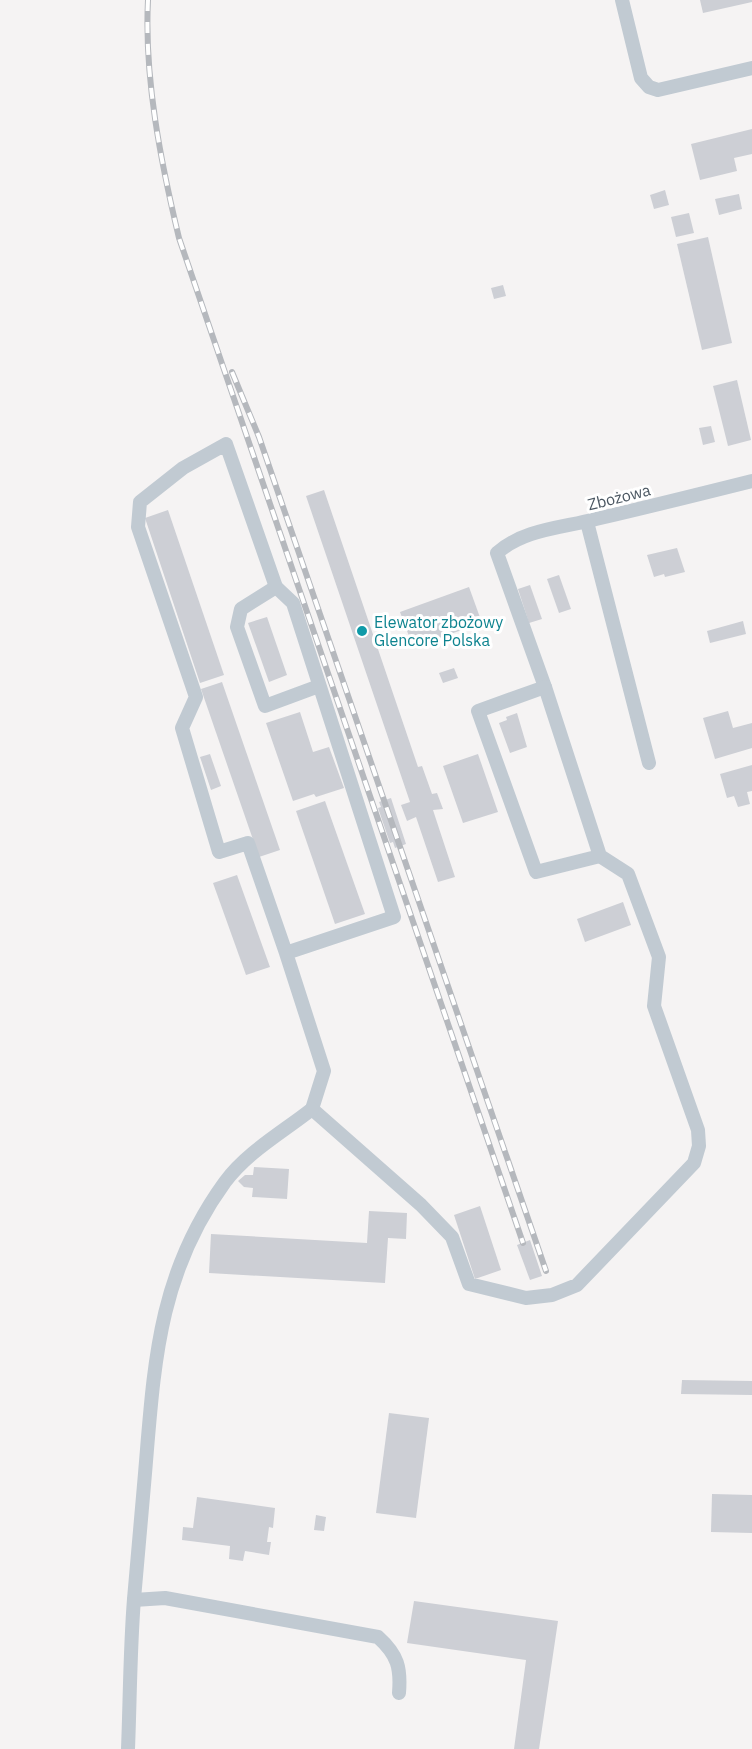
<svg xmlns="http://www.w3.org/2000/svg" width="752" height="1749" viewBox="0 0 752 1749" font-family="'IBM Plex Sans',sans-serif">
<rect width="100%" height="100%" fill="#f5f3f3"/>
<!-- building -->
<g fill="#cdcfd5">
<path d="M700,0H752V2L703,13Z"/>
<path d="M752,129V154L734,158L737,171L700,180L691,144Z"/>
<path d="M665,190L669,205L654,209L650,195Z"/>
<path d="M739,194L742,209L719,215L715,199Z"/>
<path d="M689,213L694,233L676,237L671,217Z"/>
<path d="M708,237L732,343L702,350L677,244Z"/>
<path d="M503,285L506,296L494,299L491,288Z"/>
<path d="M737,380L751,440L728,446L713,386Z"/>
<path d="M711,426L715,442L703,445L699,428Z"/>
<path d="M324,490L418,767L422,766L432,794L437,793L443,809L433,810L455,877L438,882L416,817L407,821L401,805L410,802L306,496Z"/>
<path d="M168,510L224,675L200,683L145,518Z"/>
<path d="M677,548L685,572L665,577L664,574L654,577L647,555Z"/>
<path d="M559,575L571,609L559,613L547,579Z"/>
<path d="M530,585L542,619L529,623L518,589Z"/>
<path d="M469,587L482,623L413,647L400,612Z"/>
<path d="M267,617L287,675L269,682L248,623Z"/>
<path d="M743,621L746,634L710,643L707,631Z"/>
<path d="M454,668L458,678L443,683L439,673Z"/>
<path d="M222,682L280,850L259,857L201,689Z"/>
<path d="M728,711L733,728L752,723V748L715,759L703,718Z"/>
<path d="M300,712L313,752L329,747L344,788L316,797L314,794L293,801L266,723Z"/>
<path d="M517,713L527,747L510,753L499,723L507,720L506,717Z"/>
<path d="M210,754L221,786L211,790L200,757Z"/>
<path d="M478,754L498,812L463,823L443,766Z"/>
<path d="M752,765V791L747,792L750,804L738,807L734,796L727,798L720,774Z"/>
<path d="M391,798L406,844L395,848L393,842L390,843L378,808L381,807L379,802Z"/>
<path d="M325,801L365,914L335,924L296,811Z"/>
<path d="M237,875L270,967L246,975L213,883Z"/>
<path d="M623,902L631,925L585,942L577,919Z"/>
<path d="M254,1167L289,1169L287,1199L252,1197L253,1188L244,1187L238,1181L245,1175H253Z"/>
<path d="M480,1206L501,1270L475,1279L454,1215Z"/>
<path d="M369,1211L407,1213L406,1239L388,1238L385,1283L209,1273L211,1234L367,1243Z"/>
<path d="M530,1240L542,1276L530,1280L517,1245Z"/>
<path d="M682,1380L752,1381V1395L681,1394Z"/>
<path d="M389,1413L429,1418L416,1518L376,1513Z"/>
<path d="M712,1494L752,1495V1533L711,1532Z"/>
<path d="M197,1497L275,1508L273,1528L269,1527L267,1542H271L269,1555L245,1551L243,1561L229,1559L230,1546L182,1540L183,1527L193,1528Z"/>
<path d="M316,1515L326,1517L324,1531L314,1530Z"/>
<path d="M414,1601L558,1621L539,1749H514L526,1660L407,1643Z"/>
</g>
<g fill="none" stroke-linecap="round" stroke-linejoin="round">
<!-- minor -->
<g stroke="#c1cad2" stroke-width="14">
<path d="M622,0L641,78L649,87L658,90L752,68"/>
<path d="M587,522L649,763"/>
<path d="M276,587L241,609L237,627L265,706L319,686"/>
<path d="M545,687L497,553C524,529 562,528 596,519C648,507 700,494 752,481"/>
<path d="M286,953L248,843L219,852L182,728L196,697L138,527L140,502L183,468L226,444L276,587L293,603L394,917L286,953L324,1071L312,1109L421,1205L452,1237L469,1284L526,1298L552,1295L577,1285L694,1163L699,1146L698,1130L654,1006L659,957L628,874L600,856L536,872L478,711L545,687L600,856"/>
<path d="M134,1600L165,1598L378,1637C398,1655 401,1668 399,1693"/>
<path d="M128,1749C130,1699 130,1649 134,1599C137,1561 141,1523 144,1485C154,1372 155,1278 225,1182C247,1152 283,1132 312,1109"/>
</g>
<defs>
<g id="rail">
<path d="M148,0C144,78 161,163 179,238L523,1243"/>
<path d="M232,372L259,437L546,1271"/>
</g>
</defs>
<!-- rail casing -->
<use href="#rail" stroke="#b5b8bd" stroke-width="6"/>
<!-- rail -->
<use href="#rail" stroke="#fff" stroke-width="4" stroke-dasharray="11" stroke-linecap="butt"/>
</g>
<!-- markers -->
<circle fill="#0f9aa8" stroke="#fff" stroke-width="2" cx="362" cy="631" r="6"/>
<g text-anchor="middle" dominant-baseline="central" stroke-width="6" stroke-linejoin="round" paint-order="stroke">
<!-- street labels -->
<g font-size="16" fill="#4a5661" stroke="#fff">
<text transform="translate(619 497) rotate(-14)">Zbożowa</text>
</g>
<!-- culture labels -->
<g font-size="16" fill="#0d838f" stroke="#fff" text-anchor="start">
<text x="374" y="622">Elewator zbożowy<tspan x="374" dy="18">Glencore Polska</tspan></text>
</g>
</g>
</svg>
